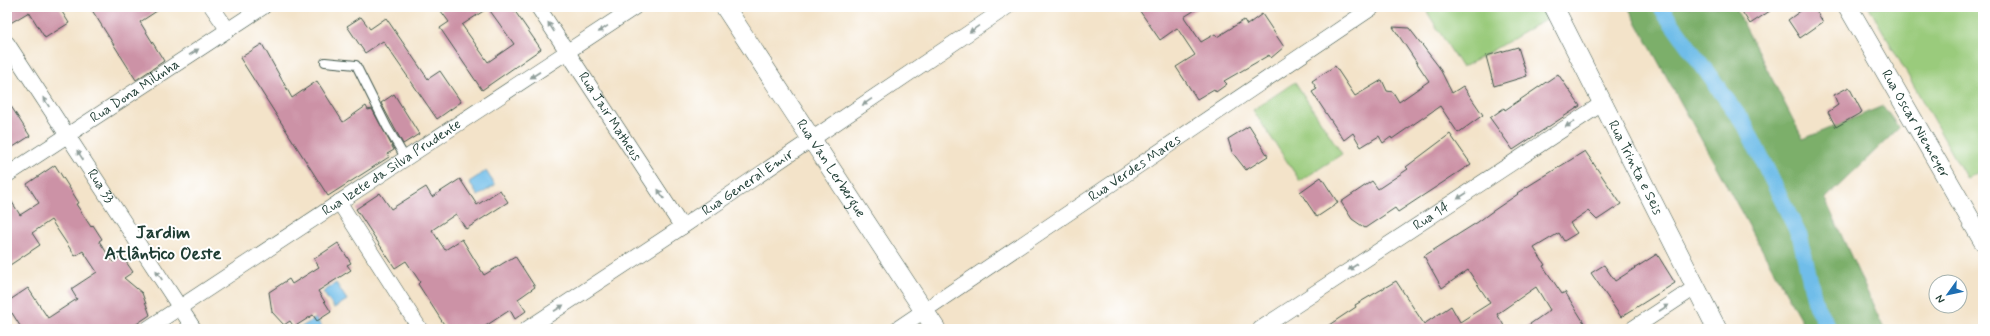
<svg xmlns="http://www.w3.org/2000/svg" width="1990" height="336" viewBox="0 0 1990 336" font-family="Mynerve,sans-serif">
<rect width="100%" height="100%" fill="#fff"/>
<filter id="ink" filterUnits="userSpaceOnUse"><feTurbulence type="fractalNoise" baseFrequency=".025" numOctaves="2"/><feDisplacementMap in="SourceGraphic" scale="8" xChannelSelector="R" yChannelSelector="G"/><feConvolveMatrix kernelMatrix="1 2 1 2 8 2 1 2 1" color-interpolation-filters="sRGB"/></filter>
<filter id="wash" filterUnits="userSpaceOnUse"><feTurbulence type="fractalNoise" baseFrequency=".012" numOctaves="4" result="noise"/><feDisplacementMap in="SourceGraphic" scale="16" xChannelSelector="R" yChannelSelector="G"/><feGaussianBlur stdDeviation="0.9" result="paint"/><feColorMatrix in="noise" values="0 0 0 0 0 0 0 0 0 0 0 0 0 0 0 0 0 1.4 0 .05"/><feComposite in="paint" operator="in"/></filter>
<g filter="url(#wash)">
<rect width="100%" height="100%" fill="#f3e3c9"/>
<!-- green -->
<g fill="#9acb7b" stroke="#5c8458">
<path d="M1424,7H1542L1548,18L1462,68Z"/>
<path d="M1869,7H1983V169L1967,179Z"/>
<path d="M1295,82L1342,154L1300,181L1253,110Z"/>
</g>
<!-- forest -->
<path fill="#7baf6b" stroke="#4d7650" d="M1628,7H1735L1803,139L1883,106L1899,128L1825,199L1884,329H1806Z"/>
<!-- water -->
<g fill="#6fbde9" stroke="#477d8e">
<path d="M486,171L495,185L478,196L469,182Z"/>
<path d="M336,283L347,300L334,308L323,292Z"/>
<path d="M316,318L323,329H298Z"/>
</g>
<g fill="none" stroke-linecap="round" stroke-linejoin="round">
<!-- canal -->
<path stroke="#6fbde9" stroke-width="16" d="M1660,7L1745,125L1800,237L1816,306L1829,329"/>
</g>
<g id="blocks">
<!-- building -->
<g fill="#cc92a6" fill-rule="evenodd">
<path d="M11,7H59L69,23L45,38L29,12L7,25V10Z"/>
<path d="M90,7H163L140,22L164,61L136,80Z"/>
<path d="M438,7H512L541,49L482,90L440,28L449,22ZM488,8L514,44L488,62L462,25Z"/>
<path d="M1137,7H1200L1184,17L1201,42L1215,34L1217,37L1244,20L1247,25L1262,14L1284,47L1271,58L1269,55L1224,81L1227,84L1216,92L1214,89L1197,99L1176,67L1195,55L1177,28L1160,40Z"/>
<path d="M1739,7H1776L1750,24Z"/>
<path d="M1806,7H1814L1823,22L1800,38L1788,20Z"/>
<path d="M361,17L370,29L386,18L428,79L440,71L461,102L437,119L383,41L365,53L347,26Z"/>
<path d="M1393,27L1409,28L1439,67L1452,93L1463,86L1483,115L1458,133L1440,106L1392,139L1391,137L1383,143L1379,136L1361,147L1353,133L1344,140L1312,92L1317,89L1312,81L1335,66L1355,96L1382,80L1387,91L1393,92L1399,102L1429,81Z"/>
<path d="M262,44L292,98L317,81L343,122L366,106L368,110L372,109L394,150L387,154L389,157L328,196L240,58Z"/>
<path d="M1518,47L1527,76L1494,86L1486,56Z"/>
<path d="M1558,74L1580,106L1513,150L1490,118L1504,108L1505,110Z"/>
<path d="M1849,87L1862,112L1836,127L1828,112L1838,105L1834,95Z"/>
<path d="M394,94L419,134L403,144L381,103Z"/>
<path d="M7,100L30,136L7,151Z"/>
<path d="M1249,126L1268,156L1246,170L1232,152L1228,139Z"/>
<path d="M1450,134L1471,164L1398,212L1395,208L1365,228L1352,219L1341,202L1372,181L1378,189L1408,169L1406,167Z"/>
<path d="M1585,151L1621,204L1597,220L1588,211L1570,223L1577,233L1564,241L1559,233L1534,248L1545,265L1543,266L1562,294L1565,292L1588,329H1523L1550,310L1536,287L1497,314L1506,329H1323L1356,307L1355,305L1396,281L1424,324L1451,306L1460,322L1490,303L1468,270L1442,288L1424,256L1478,222L1490,213L1518,194L1517,193Z"/>
<path d="M55,165L79,203L76,204L91,227L93,225L102,239L99,241L113,262L122,256L133,272L124,278L142,293L150,315L129,329H22L12,313L7,316V302L28,288L48,318L77,299L71,289L97,272L83,251L75,256L51,220L32,233L40,245L7,267V194L20,215L39,203L27,184Z"/>
<path d="M1321,177L1338,203L1317,217L1300,192Z"/>
<path d="M460,179L477,205L500,190L508,202L466,229L456,214L432,230L445,250L462,239L484,275L515,256L535,287L518,299L526,311L515,319L510,310L481,329H447L418,284L420,282L406,261L395,268L356,209L380,193L391,209L426,187L432,197Z"/>
<path d="M338,243L351,263L347,265L351,270L318,291L331,312L317,321L313,315L294,327L290,321L284,325L272,312L269,292L289,279L292,284L319,267L314,259Z"/>
<path d="M1657,254L1675,283L1621,317L1591,273L1604,265L1615,281Z"/>
</g>
</g>
</g>
<g filter="url(#ink)">
<use href="#blocks" fill-opacity="0" stroke="#3f564a" stroke-width="1"/>
<g fill="none" stroke-linecap="round" stroke-linejoin="round">
<defs>
<path id="service" d="M325,62L356,65L387,127L406,159"/>
<g id="minor">
<path d="M212,7L228,30"/>
<path id="s1" d="M538,7L682,227"/>
<path id="s2" d="M7,43L194,329"/>
<path id="s3" d="M7,175L263,7"/>
<path d="M339,202L420,329"/>
<path id="s4" d="M147,329L635,7"/>
<path id="s5" d="M527,329L682,227L1007,7"/>
<path id="s6" d="M897,329L1373,7"/>
<path id="s7" d="M1260,329L1603,103"/>
<path d="M1632,329L1696,287"/>
</g>
<g id="tertiary">
<path id="s8" d="M725,7L936,329"/>
<path id="s9" d="M1554,7L1717,329"/>
<path id="s10" d="M1848,7L1983,241"/>
</g>
</defs>
<!-- service casing -->
<use href="#service" stroke="#3f564a" stroke-width="10"/>
<!-- minor casing -->
<use href="#minor" stroke="#3f564a" stroke-width="16"/>
<!-- tertiary casing -->
<use href="#tertiary" stroke="#3f564a" stroke-width="20"/>
<!-- service -->
<use href="#service" stroke="#fff" stroke-width="8"/>
<!-- minor -->
<use href="#minor" stroke="#fff" stroke-width="15"/>
<!-- tertiary -->
<use href="#tertiary" stroke="#fff" stroke-width="19"/>
</g>
<!-- one-way arrows -->
<defs><path id="oneway-solid" d="M-6-.8H1V-3.2L6.5 0L1 3.2V.8H-6Z"/></defs>
<g fill="#8f9e9a">
<use href="#oneway-solid" transform="translate(551 27) rotate(-123)"/>
<use href="#oneway-solid" transform="translate(603 29) rotate(146)"/>
<use href="#oneway-solid" transform="translate(974 29) rotate(146)"/>
<use href="#oneway-solid" transform="translate(194 52) rotate(-33)"/>
<use href="#oneway-solid" transform="translate(535 75) rotate(147)"/>
<use href="#oneway-solid" transform="translate(46 102) rotate(-123)"/>
<use href="#oneway-solid" transform="translate(867 102) rotate(146)"/>
<use href="#oneway-solid" transform="translate(1570 124) rotate(147)"/>
<use href="#oneway-solid" transform="translate(80 155) rotate(-123)"/>
<use href="#oneway-solid" transform="translate(661 194) rotate(-123)"/>
<use href="#oneway-solid" transform="translate(1462 196) rotate(147)"/>
<use href="#oneway-solid" transform="translate(1353 267) rotate(147)"/>
<use href="#oneway-solid" transform="translate(159 275) rotate(-123)"/>
<use href="#oneway-solid" transform="translate(559 308) rotate(-33)"/>
<use href="#oneway-solid" transform="translate(1664 308) rotate(-33)"/>
</g>
</g>
<g text-anchor="middle" dominant-baseline="central" stroke-width="4" stroke-linejoin="round" paint-order="stroke">
<!-- street labels -->
<g font-size="14" fill="#1f3d34" stroke="#fff">
<text stroke="none"><textPath href="#s3" startOffset="153">Rua Dona Milinha</textPath></text>
<text stroke="none"><textPath href="#s1" startOffset="131">Rua Jair Matheus</textPath></text>
<text stroke="none"><textPath href="#s10" startOffset="135">Rua Oscar Niemeyer</textPath></text>
<text stroke="none"><textPath href="#s4" startOffset="293">Rua Izete da Silva Prudente</textPath></text>
<text stroke="none"><textPath href="#s8" startOffset="193">Rua Van Lerbergue</textPath></text>
<text stroke="none"><textPath href="#s6" startOffset="287">Rua Verdes Mares</textPath></text>
<text stroke="none"><textPath href="#s9" startOffset="180">Rua Trinta e Seis</textPath></text>
<text stroke="none"><textPath href="#s5" startOffset="265">Rua General Emir</textPath></text>
<text stroke="none"><textPath href="#s2" startOffset="171">Rua 33</textPath></text>
<text stroke="none"><textPath href="#s7" startOffset="205">Rua 14</textPath></text>
</g>
<!-- district labels -->
<g font-size="18" font-weight="bold" fill="#1f3d34" stroke="#fff">
<text x="163" y="233">Jardim<tspan x="163" dy="21">Atlântico Oeste</tspan></text>
</g>
</g>
<!-- margin -->
<rect width="1990" height="336" fill="none" stroke="#fff" stroke-width="24"/>
<!-- north arrow -->
<g transform="translate(1948 294) rotate(237)"><circle r="19" fill="#ffffff" stroke="#a5b1ae"/>
<path d="M0-3L7 15L0 10L-7 15Z" fill="#1f6fb2"/>
<text y="-6" font-size="11" font-weight="bold" text-anchor="middle" fill="#1f3d34">N</text>
</g>
</svg>
